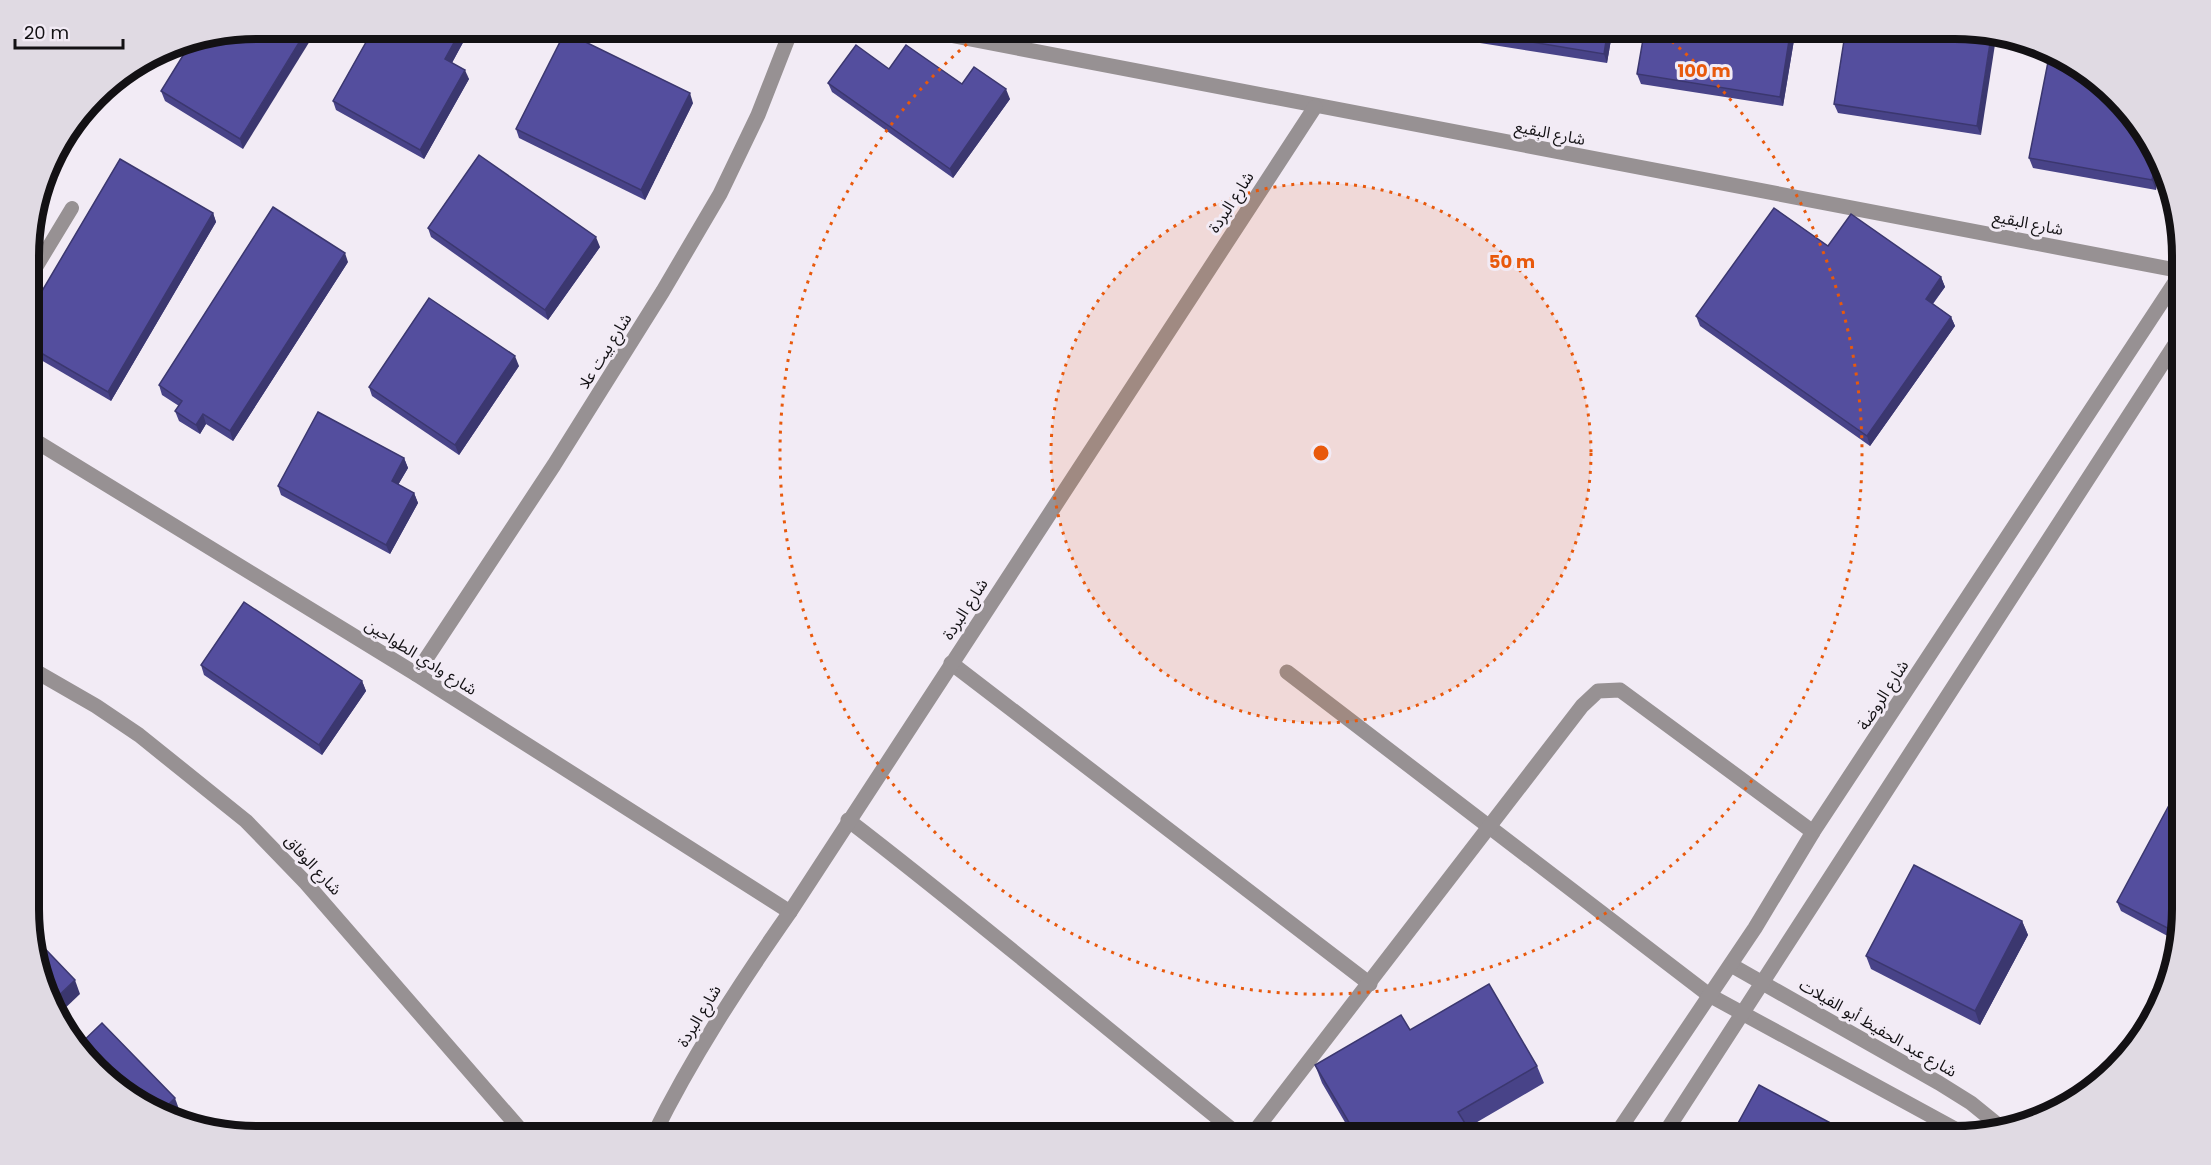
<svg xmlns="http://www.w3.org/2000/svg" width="2211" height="1165" viewBox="0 0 2211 1165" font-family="Poppins,'Noto Sans Arabic',sans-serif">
<rect width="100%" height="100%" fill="#f2ebf5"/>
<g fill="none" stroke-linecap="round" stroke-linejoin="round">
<!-- service -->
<path stroke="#979193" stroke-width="14" d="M29,279L72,208"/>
<!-- minor -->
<g stroke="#979193" stroke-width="15">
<path d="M913,28L2181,271"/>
<path d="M29,437L416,674L790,912"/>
<path d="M951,663L1370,984"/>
<path d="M1287,672L1709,995"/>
<path d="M416,674L554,465L663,291L720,194L758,115L792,28"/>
<path d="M848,820C981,922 1109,1031 1240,1136"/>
<path d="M653,1136C692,1057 739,985 790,912L1315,107"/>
<path d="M1251,1136L1582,706L1598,691L1620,690L1813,832"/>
</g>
<!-- tertiary -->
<g stroke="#979193" stroke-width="15">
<path d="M30,668L96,706L139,735L246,821L306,883L526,1136"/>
<path d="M1731,965L1939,1083L1971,1103L2003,1129"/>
<path d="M1709,995L1968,1136"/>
<path d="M1615,1136L1755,928L1813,832L2181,273"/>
<path d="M1663,1136L2181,335"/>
</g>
</g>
<!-- wall -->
<g fill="#484388">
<path d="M256,28L243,149L165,101L161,91Z"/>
<path d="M374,28H463L466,37L452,63L469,79L424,159L336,110L333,101Z"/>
<path d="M1367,28H1416L1414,38Z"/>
<path d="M1458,28H1613L1607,63L1461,40L1458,30Z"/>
<path d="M1796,28L1783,106L1641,84L1637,74Z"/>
<path d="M1955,28L1981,135L1838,113L1834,104Z"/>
<path d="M889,69L962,84L1010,99L953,178L832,92L828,83Z"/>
<path d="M693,103L645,200L519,138L516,129Z"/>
<path d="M2144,130L2159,170L2156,190L2033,168L2029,158Z"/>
<path d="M213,213L216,222L111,401L29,353V313Z"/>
<path d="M428,228L600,247L548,320L431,237Z"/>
<path d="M1828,246L1941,277L1945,287L1933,304L1951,317L1955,326L1870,446L1700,326L1696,316Z"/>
<path d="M348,262L233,441L206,424L200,434L179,421L175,411L179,406L162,395L159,385Z"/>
<path d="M519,366L459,455L372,396L369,387Z"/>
<path d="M404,458L408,468L398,485L414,493L418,503L390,554L281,495L278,486Z"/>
<path d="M201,665L362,681L366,691L322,755L204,675Z"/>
<path d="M2117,902L2182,909L2175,940L2121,911Z"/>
<path d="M2022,921L2028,935L1980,1025L1871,969L1866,956Z"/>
<path d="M1315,1065L1537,1066L1544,1083L1467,1128L1470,1136H1353L1322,1083Z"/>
</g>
<!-- shaded-wall -->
<g fill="#3b376f">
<path d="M308,28H318L243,149L240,139Z"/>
<path d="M462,28L466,37L449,68L445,59Z"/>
<path d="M1411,28H1416L1414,38Z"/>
<path d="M1608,28H1613L1607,63L1604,54Z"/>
<path d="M1791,28H1796L1783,106L1780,97Z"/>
<path d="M1991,37L1996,38L1981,135L1977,126Z"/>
<path d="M465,70L469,79L424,159L420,150Z"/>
<path d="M1006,89L1010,99L953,178L950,169Z"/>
<path d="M690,93L693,103L645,200L641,190Z"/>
<path d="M2156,161L2159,170L2156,190L2152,180Z"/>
<path d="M213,213L216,222L111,401L108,392Z"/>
<path d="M596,237L600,247L548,320L545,310Z"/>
<path d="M345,253L348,262L233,441L230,431Z"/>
<path d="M1941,277L1945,287L1929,308L1926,299Z"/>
<path d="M1951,317L1955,326L1870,446L1867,436Z"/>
<path d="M515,356L519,366L459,455L455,445Z"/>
<path d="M203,414L206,424L200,434L196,425Z"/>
<path d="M404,458L408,468L395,490L392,481Z"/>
<path d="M414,493L418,503L390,554L386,545Z"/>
<path d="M362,681L366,691L322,755L319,745Z"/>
<path d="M2022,921L2028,935L1980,1025L1975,1011Z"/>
<path d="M75,980L80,994L59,1014L54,1000Z"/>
<path d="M175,1098L180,1112L175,1117L159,1114Z"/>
</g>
<!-- building -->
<g fill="#544e9e" stroke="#3b376f" stroke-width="1.5">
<path d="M256,28H308L240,139L161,91L192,41Z"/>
<path d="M374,28H462L445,59L465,70L420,150L333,101Z"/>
<path d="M1458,28H1608L1604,54L1458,30Z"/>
<path d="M1645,28H1791L1780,97L1637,74Z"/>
<path d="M1846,28H1955L1991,37L1977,126L1834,104Z"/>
<path d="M565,32L690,93L641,190L516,129Z"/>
<path d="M856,45L889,69L906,45L962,84L974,67L1006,89L950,169L828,83Z"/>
<path d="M2049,57L2069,61L2105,85L2144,130L2156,161L2152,180L2029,158Z"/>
<path d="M479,155L596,237L545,310L428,228Z"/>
<path d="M120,159L213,213L108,392L29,346V313Z"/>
<path d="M273,207L345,253L230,431L203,414L196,425L175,411L182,401L159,385Z"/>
<path d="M1774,208L1828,246L1851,214L1941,277L1926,299L1951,317L1867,436L1696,316Z"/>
<path d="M429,298L515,356L455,445L369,387Z"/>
<path d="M318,412L404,458L392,481L414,493L386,545L278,486Z"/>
<path d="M244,602L362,681L319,745L201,665Z"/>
<path d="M2174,796L2182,801V909L2177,933L2117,902Z"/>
<path d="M1914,865L2022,921L1975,1011L1866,956Z"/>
<path d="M30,933L75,980L54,1000L30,939Z"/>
<path d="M1489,984L1537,1066L1458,1112L1468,1128L1454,1136H1357L1315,1065L1401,1015L1410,1030Z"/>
<path d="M102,1023L175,1098L159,1114L155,1113L106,1080L77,1047Z"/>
<path d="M1759,1085L1855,1136H1731Z"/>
</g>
<!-- distance rings -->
<circle cx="1321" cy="453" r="270" fill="#e8590c" fill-opacity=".12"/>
<g fill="none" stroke="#e8590c" stroke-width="3" stroke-dasharray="3 6">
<circle cx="1321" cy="453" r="270"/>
<path d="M1658 30A541 541 0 1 1 984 30"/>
</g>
<g text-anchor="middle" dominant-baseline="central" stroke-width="6" stroke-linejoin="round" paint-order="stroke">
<!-- street labels -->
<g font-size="16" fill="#131114" stroke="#f2ebf5">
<text transform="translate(1550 133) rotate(11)">شارع البقيع</text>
<text transform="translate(1231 202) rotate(-57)">شارع البردة</text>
<text transform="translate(2028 223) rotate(11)">شارع البقيع</text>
<text transform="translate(605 351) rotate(-58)">شارع بيت علا</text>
<text transform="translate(965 609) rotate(-57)">شارع البردة</text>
<text transform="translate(421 657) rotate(32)">شارع وادي الطواحين</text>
<text transform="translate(1883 695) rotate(-57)">شارع الروضة</text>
<text transform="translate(313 865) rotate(47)">شارع الوفاق</text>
<text transform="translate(699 1016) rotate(-59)">شارع البردة</text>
<text transform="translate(1878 1028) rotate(30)">شارع عبد الحفيظ أبو الفيلات</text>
</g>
</g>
<!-- crop -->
<path d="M0 0H2211V1165H0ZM256 39H1955A217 217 0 0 1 2172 256V909A217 217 0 0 1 1955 1126H256A217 217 0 0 1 39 909V256A217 217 0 0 1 256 39Z" fill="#e0dae3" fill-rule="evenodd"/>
<path fill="none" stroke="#131114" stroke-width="8" d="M256 39H1955A217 217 0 0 1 2172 256V909A217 217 0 0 1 1955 1126H256A217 217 0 0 1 39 909V256A217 217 0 0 1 256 39Z"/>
<circle cx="1321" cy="453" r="9" fill="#e8590c" stroke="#f2ebf5" stroke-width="3"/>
<g font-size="18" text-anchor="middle" font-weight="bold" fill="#e8590c" stroke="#f2ebf5" stroke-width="6" stroke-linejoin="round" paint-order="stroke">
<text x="1704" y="77">100 m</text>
<text x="1512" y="268">50 m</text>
</g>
<!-- scale -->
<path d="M15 39v9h108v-9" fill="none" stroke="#131114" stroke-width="3"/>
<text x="24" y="39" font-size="18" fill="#131114" stroke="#f2ebf5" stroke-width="4.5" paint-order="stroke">20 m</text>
</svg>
